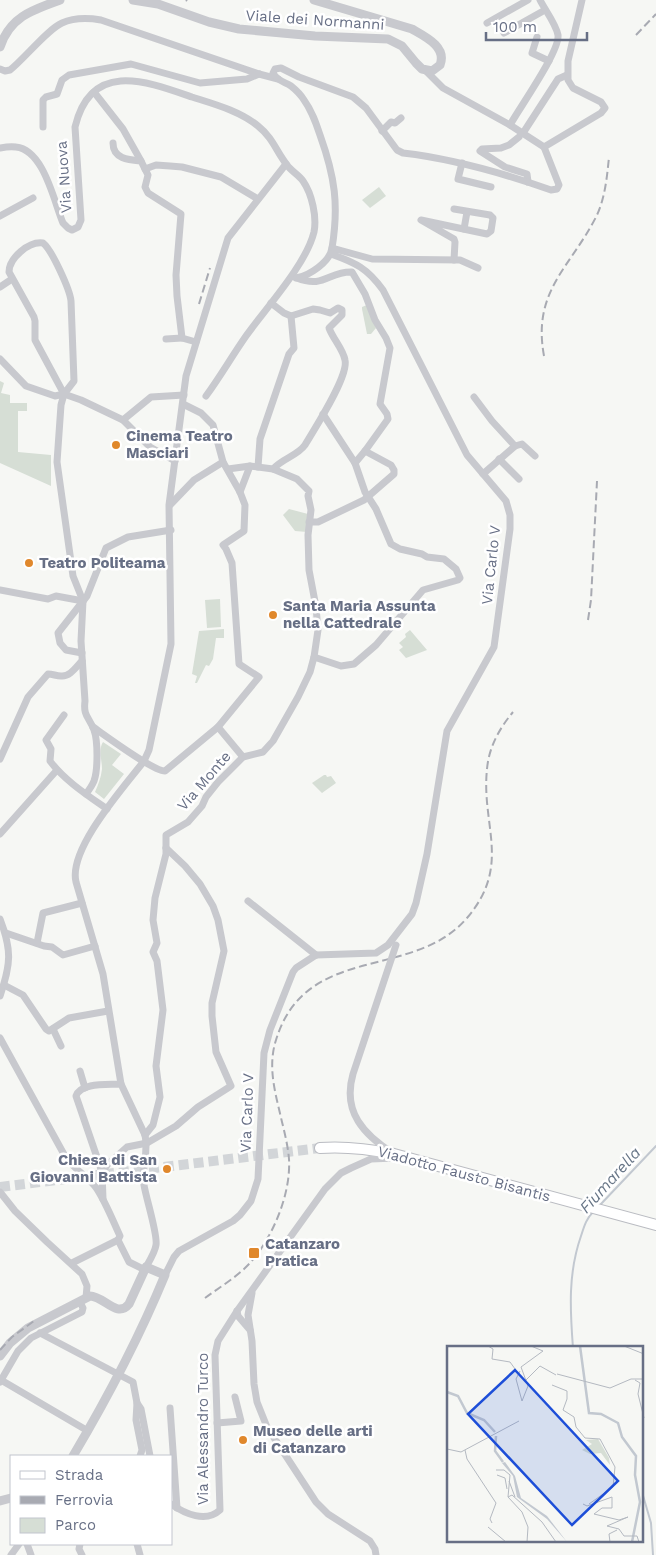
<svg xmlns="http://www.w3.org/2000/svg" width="656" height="1555" viewBox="0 0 656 1555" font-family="'Work Sans',sans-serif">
<rect width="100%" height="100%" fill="#f6f7f4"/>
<!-- green -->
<g fill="#d6ded5">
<path d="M379,187L386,196L370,208L362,200Z"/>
<path d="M367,305L376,328L371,334H367L362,309V307Z"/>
<path d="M0,381L4,383L1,393L10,395V403H27V411H18V452L51,455V486L0,463Z"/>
<path d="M289,509L308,514L307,532L295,531L283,515Z"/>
<path d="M220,599L221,627L207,628L205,600Z"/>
<path d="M224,629V638H216L213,659L209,666L206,665L197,683H195L197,676L192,674L199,631Z"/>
<path d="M410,630L427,650L406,658L399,650L403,647L399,643L406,637L405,634Z"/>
<path d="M103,742L121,754L112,765L124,774L104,799L95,792C98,785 101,778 102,769C102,760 98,750 103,742Z"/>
<path d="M324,775H326L327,777L331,776L336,783L322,793L312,783Z"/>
</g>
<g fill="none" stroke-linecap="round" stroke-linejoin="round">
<!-- stream -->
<g stroke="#c2c8d0" stroke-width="2">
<path d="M600,1205L656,1146"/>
<path d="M573,1348C570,1309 568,1273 581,1236C584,1227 586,1219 593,1212"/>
<path d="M642,1492L651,1523L653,1555"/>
</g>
<!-- secondary-tunnel -->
<path stroke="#d2d5d8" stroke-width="10" stroke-dasharray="10 5" stroke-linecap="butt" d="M0,1187L320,1148"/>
<defs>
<path id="secondary" d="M320,1148C346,1146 369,1149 394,1154L656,1225"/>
</defs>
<!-- secondary casing -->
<use href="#secondary" stroke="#babcc2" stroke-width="12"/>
<!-- minor -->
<g stroke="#c8c9ce" stroke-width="7">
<path d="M487,23L528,0"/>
<path d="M504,33L545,10"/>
<path d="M537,37L532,53L549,61"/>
<path d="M0,69L5,71L10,70C24,59 48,29 62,23C73,18 89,18 101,20L259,74L278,79"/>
<path d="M426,71L443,88L510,125L544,147"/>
<path d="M94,92L123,129L141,161"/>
<path d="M510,125C520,107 560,51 558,35C556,24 545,10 540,0"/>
<path d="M43,127V100L46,97L57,94L62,80L69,75L131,64L200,83L247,79L259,74"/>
<path d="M525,130L558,79L567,75"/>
<path d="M382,131L391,122L395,123L401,118"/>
<path d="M519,137L509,145L501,148L482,149L480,151L505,167L527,174L528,182"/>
<path d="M113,143C113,159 129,160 141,161L148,175L145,187L148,193L181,214L176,275L177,296L182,338L196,342"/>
<path d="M0,148C5,147 10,146 16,147C44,150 54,202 63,223L68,228L72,230L78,227L81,220L75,127C91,60 146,81 192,97C214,104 240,111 258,126C273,138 276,151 287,165C291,171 299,175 303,181C312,194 317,217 314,232C306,265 265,309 246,336C232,356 220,377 206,396"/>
<path d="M462,163L458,179L491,187"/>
<path d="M145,169L156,165L170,166L182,167L221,177L258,199"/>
<path d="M0,216L33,198"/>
<path d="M464,229L467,212"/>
<path d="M332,248C339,205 335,177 320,135C316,123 312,111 304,100C301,95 296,90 291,86C285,82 277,81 273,73L275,69L281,68L299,77L353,97L366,108L397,150L403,153C454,159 503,173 551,190L557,189L559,185L544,147L601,113L605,108L601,102L573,88L568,80V61L582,0"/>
<path d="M454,260L455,242L454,239L421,220L487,234L491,231L493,218L490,215L454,209"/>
<path d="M296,278C309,276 330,262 332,248L372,259L460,260L478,268"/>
<path d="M297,278C324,289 329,271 352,272L365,294L375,320L386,338L390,348L380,404L387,414L388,419L365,451L355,463"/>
<path d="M0,287L12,279"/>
<path d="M271,303L284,313L291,316L313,309L320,310L330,313L338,308L342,310V315L329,328C333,339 343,349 345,360C349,376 315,428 305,445C297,456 283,458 273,469"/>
<path d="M166,339L182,338"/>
<path d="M0,359L26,386L55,396L64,394L81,400L123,420L150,447L175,461"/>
<path d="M64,394L35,340V321L34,317L9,272C9,258 29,241 43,243C52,250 70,290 71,301L74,381L64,394L61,405L57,462L73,576L83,601L81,641L85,701C83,716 89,717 94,730C98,741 98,770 94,781C92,786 89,790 86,794"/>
<path d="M474,397L492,421L515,446L522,444L535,456"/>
<path d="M123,420L151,397L184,395"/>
<path d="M499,459L519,479"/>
<path d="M258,467L260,439L289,354L294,348L291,316"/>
<path d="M483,474L515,446"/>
<path d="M240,492L250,466"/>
<path d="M170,505L194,480L223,462"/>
<path d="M309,522H318L364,500L394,474V470L391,465L365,451"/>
<path d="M0,590L48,599L56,596L83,601"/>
<path d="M82,653L66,650L60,643L58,633L87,596L106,548L128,537L171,530"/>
<path d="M314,657L341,666L354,664L376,645L423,590L458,580L460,578L456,569L444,559L427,557L422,554L400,549L391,544L376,509L365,492L355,463L323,414"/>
<path d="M64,715L46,740L51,749L50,761C64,780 87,795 107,809"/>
<path d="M93,727C106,736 153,771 165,771L218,727L259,677L239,664L232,563L226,549L223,545L244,531L245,505L240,492L223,462L213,425L201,413L183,404"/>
<path d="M218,727L243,757"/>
<path d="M0,759L28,697L48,674C53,674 56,676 61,676C70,677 76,667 82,661"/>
<path d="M0,834L57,770"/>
<path d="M248,901L316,955"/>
<path d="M0,919C12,950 11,964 0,996"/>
<path d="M6,933L44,946L52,947L63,955L95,946"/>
<path d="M37,943L43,913L82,903"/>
<path d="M4,985L23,995L46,1029L49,1031L69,1018L108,1011"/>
<path d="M53,1029L61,1046"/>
<path d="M0,1038L66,1158C75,1170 89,1177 97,1189C106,1203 113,1221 120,1236L118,1240L129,1262L145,1270"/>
<path d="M80,1071L85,1088"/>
<path d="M145,1135L153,1125L160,1097L156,1066L163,1010L157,961L153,952L157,943L153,920L155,898L166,854V835L188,822L202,806L206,797L218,782L243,757L263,752L273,741L298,697L310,672L314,657L318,630L316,607L309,570L308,535L311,510L308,496L309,491L297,479L273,469L250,466L228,469"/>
<path d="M88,1178L102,1172L108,1164L127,1147L147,1143L176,1126L198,1107L231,1086L216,1052L212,1016V1003L224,951L218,920L213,906L200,884L185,866L166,848"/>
<path d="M0,1192L15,1211L47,1242L82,1274L87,1286L86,1298"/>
<path d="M103,1199L102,1172L76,1096C81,1082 108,1085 121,1084"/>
<path d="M72,1263L118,1240"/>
<path d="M146,1267C150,1260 155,1252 156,1245C158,1235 146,1198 144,1185C141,1167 149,1154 145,1135L121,1084L103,974L76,882C68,849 124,787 144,761L149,750L171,644L169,505L186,376L228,238L286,164"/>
<path d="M165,1275L174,1257L179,1251L233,1221L240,1215L251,1201L258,1179L264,1053L270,1030L293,972L296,968L316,955L376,953L388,945L412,914L416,903L427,854L447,731L494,647L510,529V515L506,501L467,455L383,290C367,268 356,263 331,254"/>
<path d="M252,1293L248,1315L252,1341L254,1384L257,1402L267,1427L316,1502L328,1514L370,1541L375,1549L376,1555"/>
<path d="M237,1311L238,1316L250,1330"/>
<path d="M40,1333L133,1382L137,1403L141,1409L150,1456"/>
<path d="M1,1380L88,1431"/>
<path d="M0,1382L18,1351L31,1338L82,1312L83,1308L80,1302"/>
<path d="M137,1403L136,1420L142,1450L140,1456"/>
<path d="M170,1408L177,1508"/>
<path d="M217,1423L241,1421L235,1397"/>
<path d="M171,1504C185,1514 206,1523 220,1510L215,1355L218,1341L237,1311L325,1189L341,1173L351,1168L371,1159L395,1158"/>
<path d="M27,1544L31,1555"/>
<path d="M80,1544L79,1549L82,1555"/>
<path d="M137,1544L140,1555"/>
<path d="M11,1555L19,1544"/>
</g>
<!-- tertiary -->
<g stroke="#c8c9ce" stroke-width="9">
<path d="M133,0L158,4L209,22L239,29L315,36L388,39L402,46L416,63L422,69L432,71L440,65C447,47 426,37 412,29L314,0"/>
<path d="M0,47C10,17 32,10 60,0"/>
<path d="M0,1356L10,1343L28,1328L90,1296C104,1296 117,1319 129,1304L146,1267L165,1275C139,1338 108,1397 73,1456"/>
<path d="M0,1501L11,1498"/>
</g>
<!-- secondary -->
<use href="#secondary" stroke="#fff" stroke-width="10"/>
<!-- rail -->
<g stroke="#a8aab2" stroke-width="2" stroke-dasharray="8 4" stroke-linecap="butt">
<path d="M186,0L187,1"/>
<path d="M636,35L656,14"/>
<path d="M199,304L210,268"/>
<path d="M544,356C532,291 570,268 596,217C605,199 607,177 609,157"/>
<path d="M588,620L591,600L597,481"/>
<path d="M205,1298C220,1287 237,1277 250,1263C273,1237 291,1194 289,1159C288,1147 285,1134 282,1122C276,1095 267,1068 276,1040C306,942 413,981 467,918C512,865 481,826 487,769C489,747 499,729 513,712"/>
<path d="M0,1350L12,1337L34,1321"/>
</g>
<!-- minor-bridge -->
<path stroke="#c8c9ce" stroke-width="7" d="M394,1154C364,1135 342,1112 353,1074L396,945"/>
</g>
<!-- markers -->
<g fill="#e0882c" stroke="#fff" stroke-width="2">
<circle cx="116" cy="445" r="5"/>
<circle cx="29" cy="563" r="5"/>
<circle cx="273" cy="615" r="5"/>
<circle cx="167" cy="1169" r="5"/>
<rect x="248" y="1247" width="12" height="12" rx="2.5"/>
<circle cx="243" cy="1440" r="5"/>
</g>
<g text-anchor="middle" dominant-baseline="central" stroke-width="5" stroke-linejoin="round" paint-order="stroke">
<!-- street labels -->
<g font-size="15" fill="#676f85" stroke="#fff">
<text transform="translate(315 20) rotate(4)">Viale dei Normanni</text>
<text transform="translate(64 177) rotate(-94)">Via Nuova</text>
<text transform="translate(491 565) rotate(-84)">Via Carlo V</text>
<text transform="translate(204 781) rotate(-49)">Via Monte</text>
<text transform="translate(247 1113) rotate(-88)">Via Carlo V</text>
<text transform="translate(464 1174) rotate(15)">Viadotto Fausto Bisantis</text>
<text transform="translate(203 1429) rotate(-90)">Via Alessandro Turco</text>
</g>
<!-- poi labels -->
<g font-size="15" font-weight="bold" fill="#676f85" stroke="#fff" text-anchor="start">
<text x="126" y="436">Cinema Teatro<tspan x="126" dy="17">Masciari</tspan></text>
<text x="39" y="563">Teatro Politeama</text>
<text x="283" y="606">Santa Maria Assunta<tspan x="283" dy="17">nella Cattedrale</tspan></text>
<text x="157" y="1160" text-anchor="end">Chiesa di San<tspan x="157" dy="17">Giovanni Battista</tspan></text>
<text x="265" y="1244">Catanzaro<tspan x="265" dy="17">Pratica</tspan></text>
<text x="253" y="1431">Museo delle arti<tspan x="253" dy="17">di Catanzaro</tspan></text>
</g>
<!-- water labels -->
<g font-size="16" font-style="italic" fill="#687687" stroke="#fff">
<text transform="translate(610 1180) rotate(-48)">Fiumarella</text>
</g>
</g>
<!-- overview -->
<g transform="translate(447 1346)">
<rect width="196" height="196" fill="#f6f7f4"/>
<path d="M151,93L162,112L163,119L154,107L143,108L135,104L145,98L139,94Z" fill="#d6ded5"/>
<path d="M58,116L68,130L74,152L100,170L120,196L100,173L70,151L66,130L55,117Z" fill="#c2c8d0"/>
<path fill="none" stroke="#c2c8d0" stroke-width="2.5" d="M133,0L142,67L154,68L171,77L175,91L189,110L188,129L193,156L185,196M0,46L11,50L20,67L37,74L48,86M49,90L48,105L56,116"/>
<path fill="none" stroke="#b4b9c1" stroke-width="1" d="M41,0L46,3L45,13L63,16L71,27M177,0L197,8M73,25L69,33L75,55L81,40L74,21L96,5L84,0M110,28L163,42L184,33H197M79,34L93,20L109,29M188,34L193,37L191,48L197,72M105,39L120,45V53M120,53L116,64L127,71L129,81L138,92L153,93L168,121L166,141L142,158M0,103L14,106L72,75M18,104L20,113L49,157L43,173L45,177M49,124H57L63,129L61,151L75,166L81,181L80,196M50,129L58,132L60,143M62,135L68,151M61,151L65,149L95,176L109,196M136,158L140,160L165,151V162H155L147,168L172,174L181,171L160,180L172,183L177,190H190L192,196M41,181L59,196M163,196L162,188L170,184"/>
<path fill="#1d4ed8" fill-opacity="0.15" stroke="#1d4ed8" stroke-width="2.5" d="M68,24L171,135L125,179L21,68Z"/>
<rect width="196" height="196" fill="none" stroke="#676f85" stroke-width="2.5"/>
</g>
<!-- legend -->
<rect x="10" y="1455" width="162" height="90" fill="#ffffff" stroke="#c2c5ce"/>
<rect x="20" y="1471" width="25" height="8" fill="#ffffff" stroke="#c2c5ce"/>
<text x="55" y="1480" font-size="15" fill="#676f85">Strada</text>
<rect x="20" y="1496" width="25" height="8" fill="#a8aab2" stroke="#c2c5ce"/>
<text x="55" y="1505" font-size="15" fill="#676f85">Ferrovia</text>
<rect x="20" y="1518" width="25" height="15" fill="#d6ded5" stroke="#c2c5ce"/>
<text x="55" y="1530" font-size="15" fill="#676f85">Parco</text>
<!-- scale -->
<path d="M486 32v8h101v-8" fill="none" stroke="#676f85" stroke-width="2.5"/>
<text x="493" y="32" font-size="15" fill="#676f85" stroke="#ffffff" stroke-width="4" paint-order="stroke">100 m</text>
</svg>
